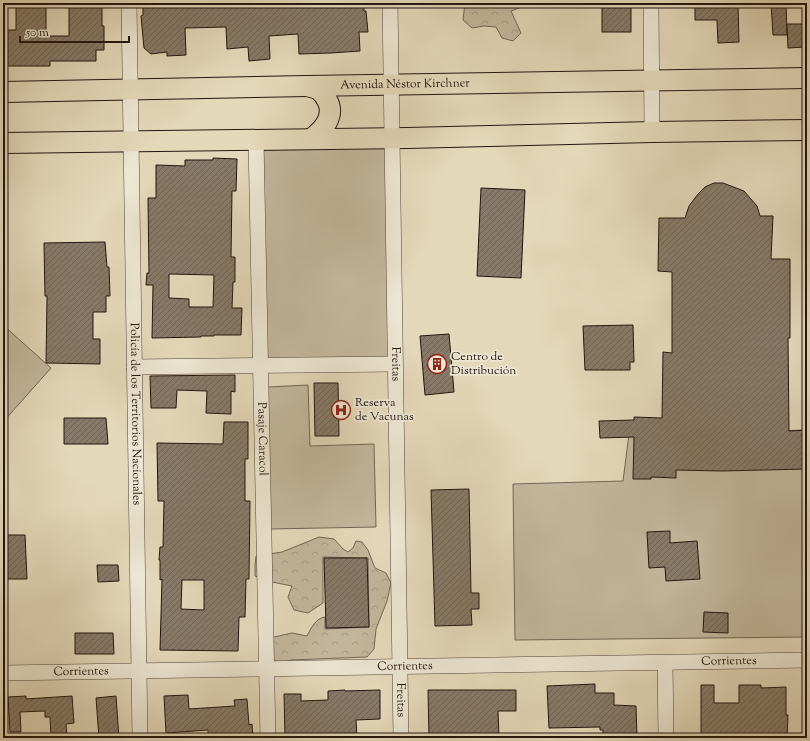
<svg xmlns="http://www.w3.org/2000/svg" width="810" height="741" viewBox="0 0 810 741" font-family="'Sorts Mill Goudy',serif">
<defs>
<pattern id="forest-crowns" width="20" height="18" patternUnits="userSpaceOnUse"><rect width="20" height="18" fill="#c3b79d"/><path d="M2 6a3 3 0 1 1 6 0M12 15a3 3 0 1 1 6 0" fill="none" stroke="#a79c86"/></pattern>
<pattern id="building-hatch" width="6" height="6" patternUnits="userSpaceOnUse"><rect width="6" height="6" fill="#877a68"/><path d="M-1 1l2-2M0 6l6-6M5 7l2-2" fill="none" stroke="#6e6354"/></pattern>
</defs>
<rect width="100%" height="100%" fill="#e4d8ba"/>
<filter id="stains"><feTurbulence type="fractalNoise" baseFrequency=".005" numOctaves="4"/><feColorMatrix values="0 0 0 0 .2 0 0 0 0 .09 0 0 0 0 .02 0 0 0 .5 -.17"/></filter>
<radialGradient id="worn" r=".72"><stop offset=".6" stop-color="#630" stop-opacity="0"/><stop offset="1" stop-color="#630" stop-opacity=".3"/></radialGradient>
<!-- grass -->
<g fill="#c3b79d" stroke="#726656">
<path d="M387,142L390,359L264,361L260,143Z"/>
<path d="M3,325L51,368L3,422Z"/>
<path d="M308,385L310,446L374,444L376,527L269,529L268,387Z"/>
<path d="M807,430V637L515,640L513,484L623,481L629,434Z"/>
</g>
<!-- forest -->
<g fill="url(#forest-crowns)" stroke="#726656">
<path d="M465,3H523L522,7L511,11L521,33L513,41L502,38L496,27L484,26L472,28L463,20Z"/>
<path d="M319,537L334,539L343,549L348,552L353,548L356,541L362,542L368,550L375,568L386,573L391,583L387,601L376,629L374,649L367,657L291,660L273,666L270,638L292,633L307,636C311,628 316,618 325,617V629L369,627L368,558L323,557V603L308,613L294,610L288,597L292,586L272,582L255,576V565L256,556L282,552Z"/>
</g>
<!-- building -->
<g fill="url(#building-hatch)" stroke="#22150f" fill-rule="evenodd">
<path d="M16,3H46V36H69V3H102V26H104V50H96V61H50V66H3V30H16Z"/>
<path d="M143,3H269V7L295,6V3H364V11H366L368,32H359L360,51L331,53L299,54L298,34L269,36L270,59L249,61L248,47L227,49L226,27L185,28L186,55L167,56V52L151,54L144,48L141,16L143,15Z"/>
<rect x="602" y="3" width="29" height="29"/>
<path d="M695,3H738L739,42L718,43L717,20H695Z"/>
<path d="M771,3H786L787,35H773Z"/>
<path d="M787,24H803L805,47L788,48Z"/>
<path d="M213,158L237,159L236,191H232L231,257H235V282H233L232,308H242L241,335H214V336H201V337L152,338L153,285H146L147,273H149L148,198H156V165L185,166V160H213ZM169,274L214,275L213,307H189V299L169,298Z"/>
<path d="M714,183H723L744,191L757,206L760,216H773L771,259H790V338H788L789,431L807,430V469L722,471L676,470V478L651,477V479H633L634,437L600,438L599,421L634,420V417L662,418L663,352L672,353V272L658,271L659,218H685L689,206L698,194L705,187Z"/>
<path d="M481,188L525,190L521,278L477,276Z"/>
<path d="M105,242L107,267H109L110,296H106V312H93V339H100V364L46,363L47,296H45L44,243Z"/>
<path d="M633,325L634,362H630V370H585L583,326Z"/>
<path d="M449,334L454,392L425,395L420,336Z"/>
<path d="M235,375V392L231,391V414L206,413L207,391L177,390L176,408H151L150,376Z"/>
<path d="M314,383H338L339,436H315Z"/>
<path d="M64,418H106L108,444H64Z"/>
<path d="M224,422H248V459H245V501H250L249,579H246L245,617H239L238,651L160,650L162,579L160,580V560H159L160,547H163L164,501H158L157,443L223,444ZM182,580H204V610L181,609Z"/>
<path d="M469,489L471,593H479V609H471L472,625L435,626L431,490Z"/>
<path d="M670,531V543L697,541L700,579L666,581L665,567L649,568L647,532Z"/>
<path d="M3,535H25L27,579H3Z"/>
<path d="M324,558H367L369,627L326,628Z"/>
<path d="M97,565H118L119,581L98,582Z"/>
<path d="M704,612L728,613V633L703,632Z"/>
<path d="M75,633H113L114,654H75Z"/>
<path d="M595,684V693H614V705L636,706L637,738H603V730H600V727L549,728L547,686Z"/>
<path d="M701,685H714V703H739V685H761V688L786,687V715H788L787,738H701Z"/>
<path d="M345,690V691L380,690V719L356,720L357,738H285L284,694H301V701L328,700V691Z"/>
<path d="M428,690H516V711H498L499,738H429Z"/>
<path d="M188,695L189,709L235,706L234,700L247,699L249,725L252,724L253,738H236L235,734L208,736V730L166,733L164,696Z"/>
<path d="M26,696V699L72,696L74,723L66,724L67,738H51L50,717H45V711L20,712L21,732H10L8,697Z"/>
<path d="M116,696L119,738H99L96,698Z"/>
</g>
<g fill="none" stroke-linecap="round" stroke-linejoin="round">
<defs>
<g id="minor">
<path id="s1" d="M129,3L140,738"/>
<path id="s2" d="M390,3L401,738"/>
<path d="M651,3L652,132"/>
<path id="s3" d="M256,140L268,738"/>
<path d="M134,367L395,364"/>
<path d="M665,663L666,738"/>
<path id="s4" d="M3,673L807,660"/>
</g>
<g id="major">
<path d="M307,86C311,87 316,88 319,90C323,93 325,96 327,100C336,116 323,130 311,139"/>
<path id="s5" d="M3,92L307,86L807,78"/>
<path d="M3,143L407,138L652,132L807,130"/>
</g>
</defs>
<!-- minor casing -->
<use href="#minor" stroke="#52463a" stroke-width="16"/>
<!-- major casing -->
<use href="#major" stroke="#22150f" stroke-width="22"/>
<!-- minor -->
<use href="#minor" stroke="#ede6d2" stroke-width="15"/>
<!-- major -->
<use href="#major" stroke="#e4d8ba" stroke-width="20"/>
</g>
<!-- icons -->
<defs>
<symbol id="building-ring" viewBox="-11 -11 22 22"><circle r="9.5" fill="#ede6d2" stroke="#8f2418" stroke-width="1.5"/><path d="M-4-6H4V6H1V3H-1V6H-4ZM-2.5-4.3h1.7v1.8h-1.7ZM.8-4.3h1.7v1.8H.8ZM-2.5-1h1.7V.8h-1.7ZM.8-1h1.7V.8H.8Z" fill="#8f2418"/></symbol>
<symbol id="hospital-ring" viewBox="-11 -11 22 22"><circle r="9.5" fill="#ede6d2" stroke="#8f2418" stroke-width="1.5"/><path d="M-5-5h3v3.5h4V-5h3V5h-3V1.5h-4V5h-3Z" fill="#8f2418"/></symbol>
</defs>
<g fill-rule="evenodd">
<use href="#building-ring" x="426" y="353" width="22" height="22"/>
<use href="#hospital-ring" x="330" y="399" width="22" height="22"/>
</g>
<g text-anchor="middle" dominant-baseline="central" stroke-width="3.5" stroke-linejoin="round" paint-order="stroke">
<!-- street labels -->
<g font-size="12" fill="#22150f" stroke="#ede6d2">
<text stroke="none"><textPath href="#s5" startOffset="402">Avenida Néstor Kirchner</textPath></text>
<text stroke="none"><textPath href="#s2" startOffset="361">Freitas</textPath></text>
<text stroke="none"><textPath href="#s1" startOffset="411">Policía de los Territorios Nacionales</textPath></text>
<text stroke="none"><textPath href="#s3" startOffset="299">Pasaje Caracol</textPath></text>
<text stroke="none"><textPath href="#s4" startOffset="726">Corrientes</textPath></text>
<text stroke="none"><textPath href="#s4" startOffset="402">Corrientes</textPath></text>
<text stroke="none"><textPath href="#s4" startOffset="78">Corrientes</textPath></text>
<text stroke="none"><textPath href="#s2" startOffset="697">Freitas</textPath></text>
</g>
<!-- poi labels -->
<g font-size="12" fill="#22150f" stroke="#ede6d2" text-anchor="start">
<text x="451" y="357">Centro de<tspan x="451" dy="14">Distribución</tspan></text>
<text x="355" y="403">Reserva<tspan x="355" dy="14">de Vacunas</tspan></text>
</g>
</g>
<!-- margin -->
<rect width="810" height="741" fill="none" stroke="#e4d8ba" stroke-width="16"/>
<rect x="4" y="4" width="802" height="733" fill="none" stroke="#22150f" stroke-width="2"/>
<rect x="8" y="8" width="794" height="725" fill="none" stroke="#22150f"/>
<!-- scale -->
<path d="M20 36v6h109v-6" fill="none" stroke="#22150f" stroke-width="2"/>
<text x="26" y="36" font-size="12" fill="#22150f" stroke="#ede6d2" stroke-width="3" paint-order="stroke">50 m</text>
<rect width="100%" height="100%" filter="url(#stains)"/>
<rect width="100%" height="100%" fill="url(#worn)"/>
</svg>
